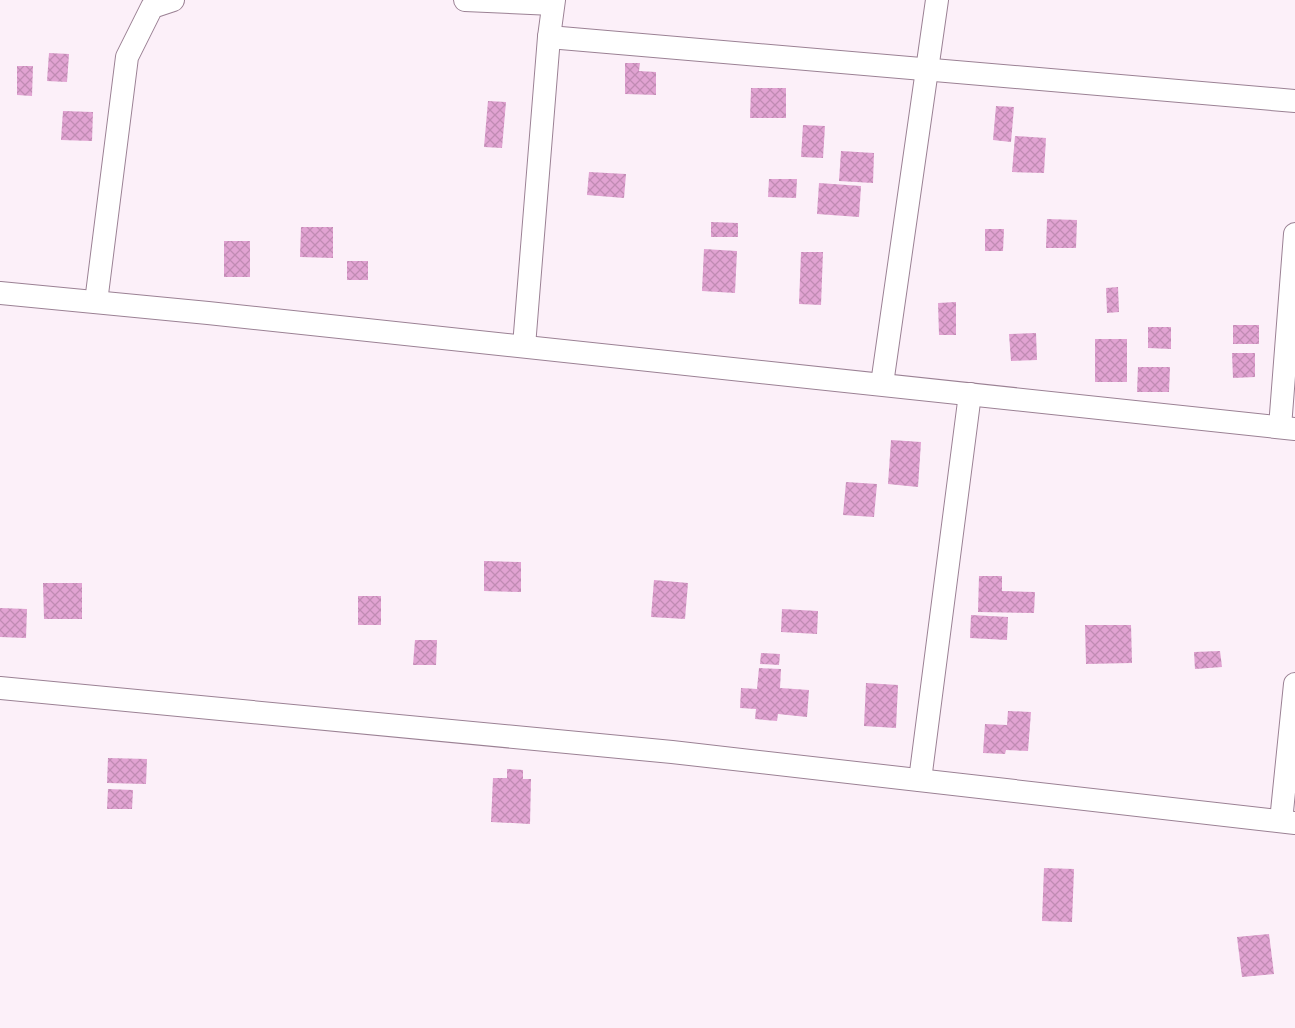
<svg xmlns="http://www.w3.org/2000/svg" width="1295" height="1028" viewBox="0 0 1295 1028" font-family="'Archivo Narrow',sans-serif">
<defs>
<pattern id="building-cross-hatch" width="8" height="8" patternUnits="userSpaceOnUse" patternTransform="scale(1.25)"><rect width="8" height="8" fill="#e1a3d2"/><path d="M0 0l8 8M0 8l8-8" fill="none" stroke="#c08bb3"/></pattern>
</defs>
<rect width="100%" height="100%" fill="#fcf0f9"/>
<!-- building -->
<g fill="url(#building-cross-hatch)">
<path d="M49,53L69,54L67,82L47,81Z"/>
<path d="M625,63H640L639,71L656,72V95L625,94Z"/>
<path d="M17,66H33L32,96L17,95Z"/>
<path d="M751,88H786V118H750Z"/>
<path d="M488,101L506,102L502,148L484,147Z"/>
<path d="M996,106L1014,107L1011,142L993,140Z"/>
<path d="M63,111L93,112L92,141L61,140Z"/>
<path d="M803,125L825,126L823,158L801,157Z"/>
<path d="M1015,136L1046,138L1044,173L1012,172Z"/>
<path d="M841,151L874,153L873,183L839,181Z"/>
<path d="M589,172L626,174L624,198L587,195Z"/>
<path d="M769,179H797L796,198L768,197Z"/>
<path d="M819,183L861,186L859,217L817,214Z"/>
<path d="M1047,219L1077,220L1076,248H1046Z"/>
<path d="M711,222L738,223V237H711Z"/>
<path d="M301,227H333V258L300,257Z"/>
<path d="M985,229H1004L1003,251H985Z"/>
<rect x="224" y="241" width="26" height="36"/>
<path d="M704,249L737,251L735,293L702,291Z"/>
<path d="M801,252H823L821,305L799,304Z"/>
<rect x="347" y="261" width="21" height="19"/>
<path d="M1118,287L1119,312L1107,313L1106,288Z"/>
<path d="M956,302V335H939L938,303Z"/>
<rect x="1233" y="325" width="26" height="19"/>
<path d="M1148,327H1171V349L1148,348Z"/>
<path d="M1036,333L1037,360L1011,361L1009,334Z"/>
<rect x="1095" y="339" width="32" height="43"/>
<path d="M1232,353H1255V377L1233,378Z"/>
<path d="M1138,367H1170L1169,392H1137Z"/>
<path d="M891,440L921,442L918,487L888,484Z"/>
<path d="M846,482L877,484L874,517L843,515Z"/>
<path d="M484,561L521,562V592L484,591Z"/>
<path d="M979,576H1002V591L1035,592L1034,613L978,612Z"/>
<path d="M654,580L688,583L685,619L651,617Z"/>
<path d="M43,583H82V619H44Z"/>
<rect x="358" y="596" width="23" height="29"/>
<path d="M0,608L27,609L26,638L0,637Z"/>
<path d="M782,609L818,611L817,634L781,632Z"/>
<path d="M971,615L1008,617L1007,640L970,638Z"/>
<path d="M1085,625H1131L1132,663L1086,664Z"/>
<path d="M415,640H437L436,665H413Z"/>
<path d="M1220,651L1222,667L1195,669L1194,652Z"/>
<path d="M761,653L780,654L779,665L760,664Z"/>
<path d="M759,668L781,669L780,688L809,690L807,717L778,714L777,721L755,719L756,709L740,708L741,688L757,689Z"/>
<path d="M866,683L898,685L896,728L864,726Z"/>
<path d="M1008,711L1031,712L1028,751L1006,750L1005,754L983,753L985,724L1007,725Z"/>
<path d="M108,758L147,759L146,784L107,783Z"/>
<path d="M507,769L523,770V779H531L530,824L491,822L493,778H507Z"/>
<path d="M108,789L133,790L132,809H107Z"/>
<path d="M1044,868L1074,869L1072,922L1042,921Z"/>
<path d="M1269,934L1274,974L1242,977L1237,937Z"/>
</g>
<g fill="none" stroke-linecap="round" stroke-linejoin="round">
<defs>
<g id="minor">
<path d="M465,0L553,4"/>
<path d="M549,37L1295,101"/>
<path d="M0,293L208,313L1295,429"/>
<path d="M96,302L127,57L152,7L173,0"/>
<path d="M524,346L549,37L554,0"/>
<path d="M882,384L937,0"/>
<path d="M1280,427L1295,234"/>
<path d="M0,688L672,752L1295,823"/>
<path d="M920,780L970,394"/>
<path d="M1281,821L1295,684"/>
</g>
</defs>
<!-- minor casing -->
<use href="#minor" stroke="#9b8194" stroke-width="24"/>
<!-- minor -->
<use href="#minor" stroke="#fff" stroke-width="22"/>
</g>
</svg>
